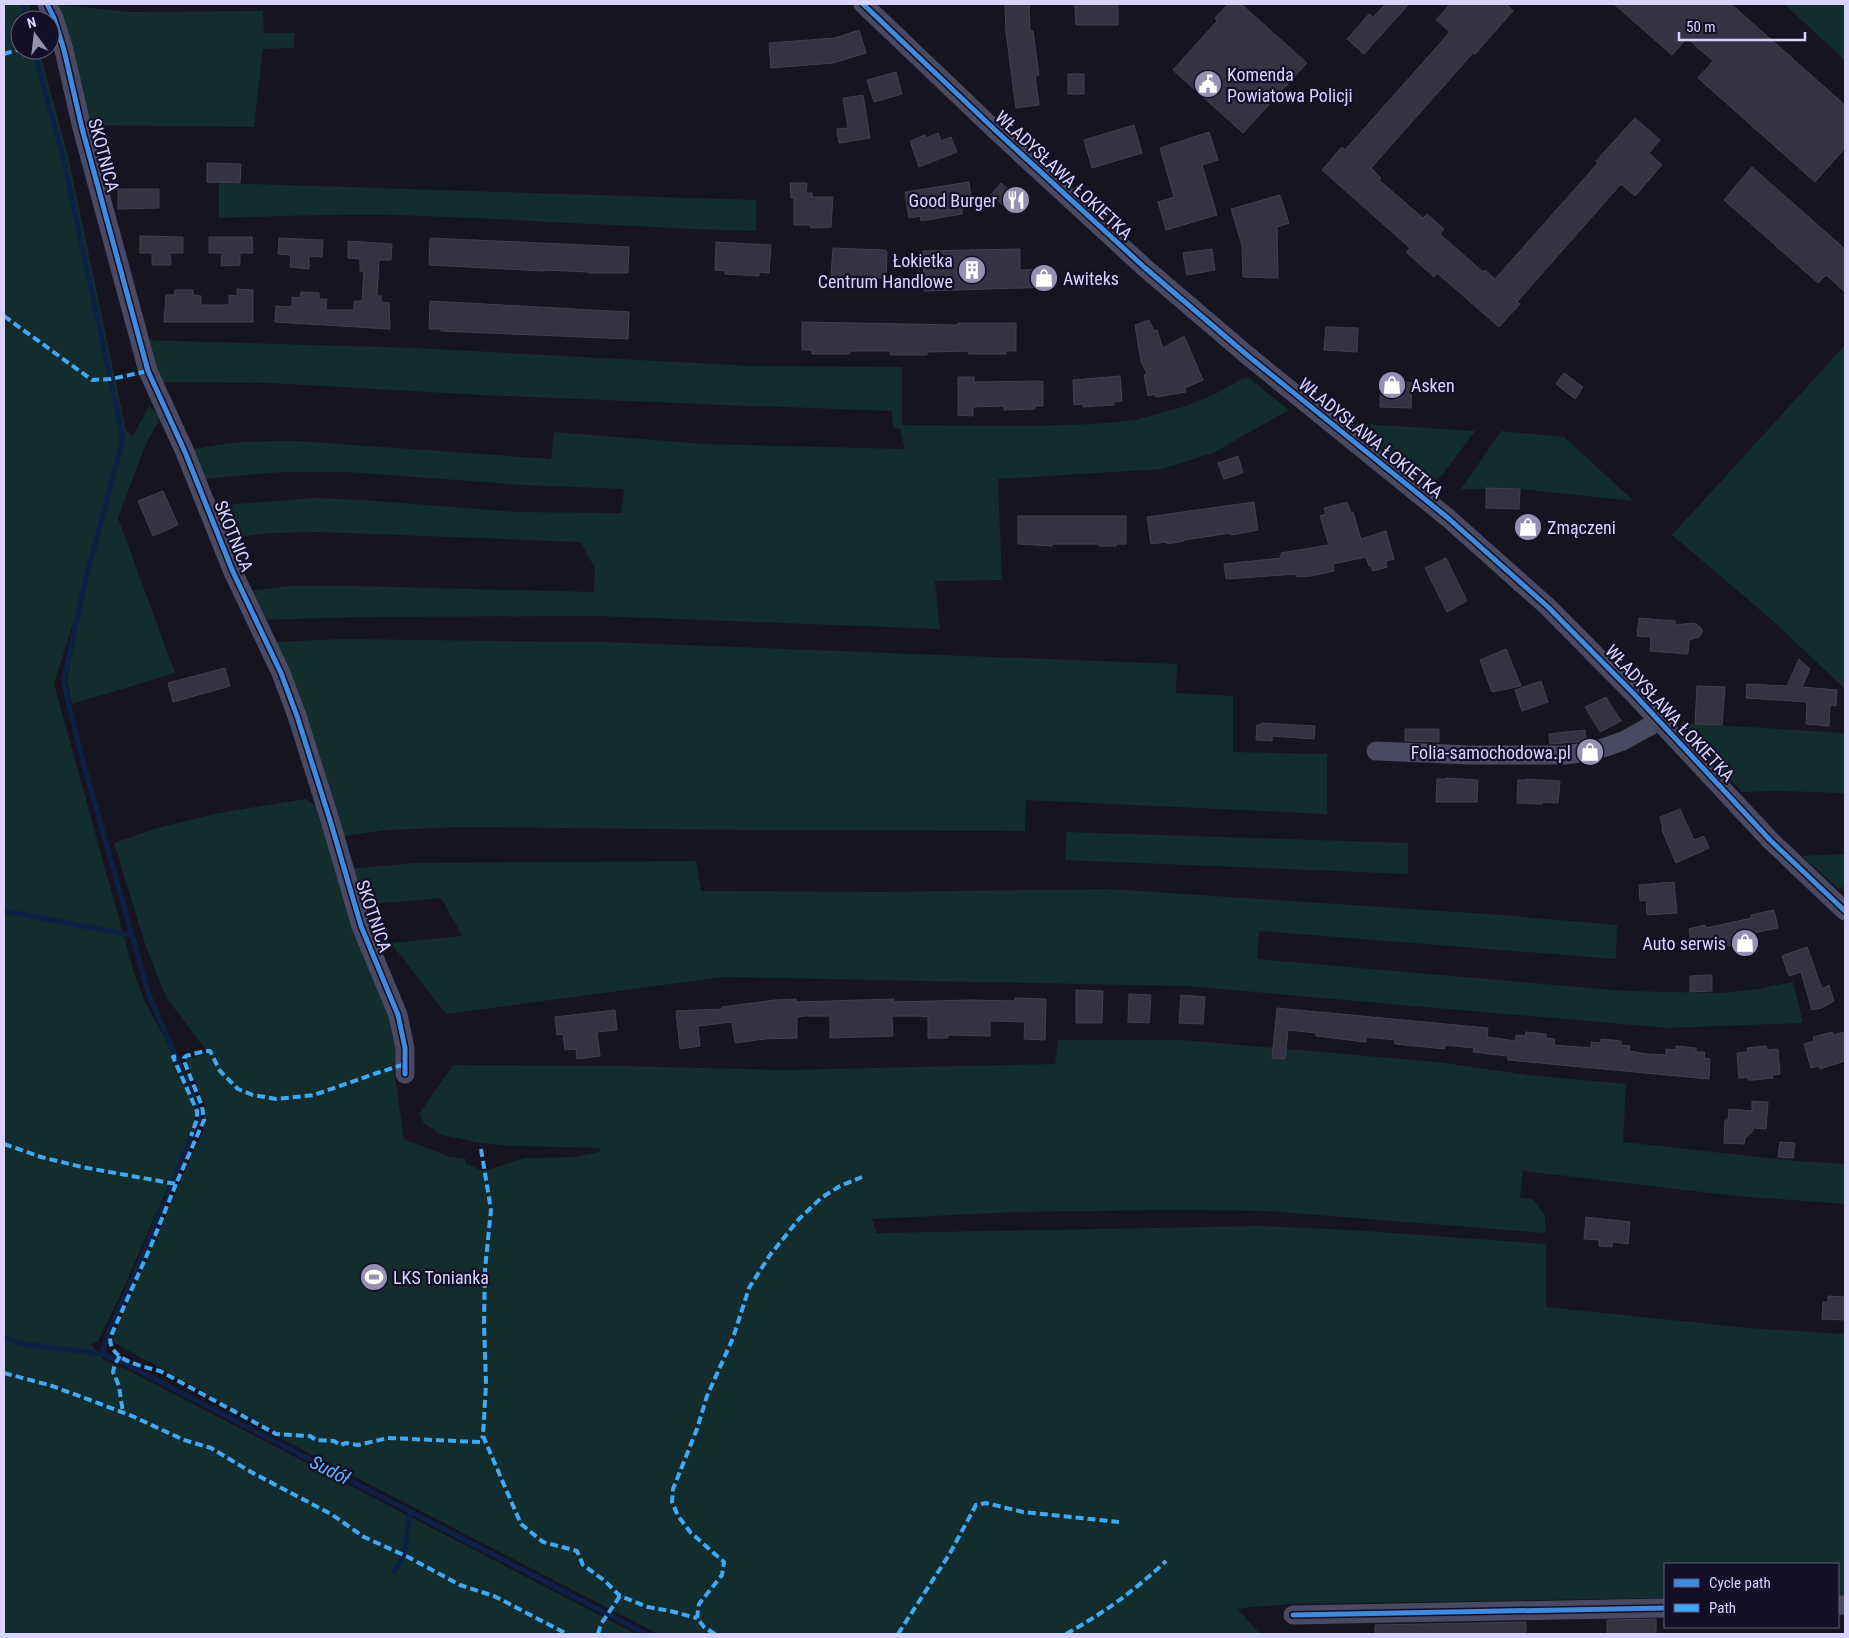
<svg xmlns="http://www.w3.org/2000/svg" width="1849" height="1638" viewBox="0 0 1849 1638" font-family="'Roboto Condensed',sans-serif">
<rect width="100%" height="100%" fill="#161421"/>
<!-- green -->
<g fill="#132c2d">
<path d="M13,4H29L32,20H20V50H39L68,156L126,430L133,436L149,406L161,416L145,446L118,518L175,673L72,704L67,680L80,615L76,614L54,684L134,973L145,1002L168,1044L196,1107L194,1128L120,1296L98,1341L91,1345L104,1360L124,1368L636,1634H4V5Z"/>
<path d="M52,4L130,12L263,11L264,33H294V48L263,49L254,127L85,125Z"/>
<path d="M1784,4H1845V60Z"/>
<path d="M219,183L756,200V231C645,228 534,220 423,216C355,213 287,216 219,218Z"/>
<path d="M142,340L416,348L753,366L902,367V425L1024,426L1095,424L1135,420L1183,407L1213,395L1242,379L1249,378L1289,410L1213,453L1162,469L998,479L1002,580L935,581L940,629L596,616L363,617L262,620L248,591L290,586H355L594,592L595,568L580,542L320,532L270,533L224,539L212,506L313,498L364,500L516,512L621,513L624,489L523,485L347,472H282L201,479L189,451C225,441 261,441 298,441L551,459L554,432L705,444L905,449L900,429L893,428L892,411L724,405L481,395L269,383L156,382Z"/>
<path d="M1845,345V689L1773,621L1672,535Z"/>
<path d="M1347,423L1475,431L1442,475L1426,485L1420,483Z"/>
<path d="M1501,431L1564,437L1634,501L1520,489H1461Z"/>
<path d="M341,639L605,642L1177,664L1176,693L1233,696V752L1327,754V814L1026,800L1025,831L763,830L463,827L386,830L339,837L274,642Z"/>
<path d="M1681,723L1845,733V793L1774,791L1742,792L1684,729Z"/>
<path d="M306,799L320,809L395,1026L398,1069L394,1071L404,1139L450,1157L465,1158V1163L483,1171L525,1158L575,1157L600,1152V1148L510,1146L482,1143L441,1135L424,1123L419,1114L453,1065L621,1066L784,1070L1055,1064L1058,1040H1183L1437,1062L1527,1075L1626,1084L1623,1142L1797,1161L1845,1164V1204L1736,1196L1523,1171L1520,1198L1533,1199L1545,1215L1546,1233L1267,1211L1174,1210L1015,1212L872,1219L877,1233L1260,1226L1351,1230L1546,1244V1307L1749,1328L1845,1334V1595H1838V1564H1665V1598L1292,1604L1251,1607L1238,1609L1260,1634H658L274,1435L276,1432L111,1341L192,1154L203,1132L205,1106L185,1059L208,1053L166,997L145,944L114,843L157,828L219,813Z"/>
<path d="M1067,832L1408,843V874L1065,860Z"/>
<path d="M1845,854V887L1838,888L1802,856Z"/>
<path d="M696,861L701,891L877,892L1110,889L1502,915L1617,925L1616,959L1259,931L1257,959L1626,991L1721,993L1758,989L1793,982L1803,1023L1668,1028L1185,986L723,977L446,1014L391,943L462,936L441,898L360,905L349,869L414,863Z"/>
</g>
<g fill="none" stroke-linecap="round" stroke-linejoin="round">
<!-- stream -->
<g stroke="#0d2144" stroke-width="5">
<path d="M4,4H5"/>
<path d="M22,4L24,5L26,20"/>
<path d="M34,50L63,157L122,433V443L85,582L64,679L65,689L82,758L149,995L196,1103L199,1118L137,1269L107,1336L102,1354"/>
<path d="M4,911L131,935"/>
<path d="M4,1337L22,1344L102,1354L124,1363L646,1634"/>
<path d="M394,1572L405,1552L410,1511"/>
</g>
</g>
<!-- building -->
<g fill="#343243" stroke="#433f54">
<path d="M1005,4H1029L1030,31H1033L1039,75L1035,76L1039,105L1016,108L1006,32Z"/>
<path d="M1075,4H1118V25H1076Z"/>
<path d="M1228,4H1241L1307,63L1243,133L1173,70L1217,21L1215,18Z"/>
<path d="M1386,4H1409L1364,54L1347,39L1369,14L1373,17Z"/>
<path d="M1450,4H1506L1513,11L1475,54L1473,53L1371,168L1381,178L1379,180L1423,218L1427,214L1444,229L1440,234L1483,272L1485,270L1495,279L1598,163L1596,161L1635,118L1660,140L1649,153L1662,165L1635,196L1621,184L1517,302L1520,304L1499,327L1437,273L1434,277L1406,252L1410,248L1322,170L1342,147L1345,150L1450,32L1436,20Z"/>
<path d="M1614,4H1731L1845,105V148L1815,182L1698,78L1713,61L1687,38L1672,55Z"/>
<path d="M859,30L866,53L833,63L771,68L769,43L835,38Z"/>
<path d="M896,72L902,94L874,102L867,80Z"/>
<rect x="1068" y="74" width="16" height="20"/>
<path d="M863,95L870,138L839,143L837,129L848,128L843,98Z"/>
<path d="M1134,125L1142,153L1092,168L1084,140Z"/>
<path d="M1209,132L1218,160L1202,165L1217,215L1166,230L1158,202L1174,197L1160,148Z"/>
<path d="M938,133L941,141L951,137L957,152L919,167L910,141L925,135L926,138Z"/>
<path d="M207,163L241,164L240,183L207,182Z"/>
<path d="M1752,167L1845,249V292L1826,275L1818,283L1724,200Z"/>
<path d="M969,182L972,207L962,209V214L921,221L920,216L909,218L905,192Z"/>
<path d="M790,183H807L806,193H812V197H833L831,227L811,228L809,225H794V198H791Z"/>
<path d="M1001,183L1019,199L1009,211L991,195Z"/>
<path d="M118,189H159V208L118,209Z"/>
<path d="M1280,195L1289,223L1277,227L1278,278L1243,277L1242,245L1231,209Z"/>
<path d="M140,236L183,237V253H170L171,265H152V253H140Z"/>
<path d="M209,237H252L253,253H240V265L221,266L222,253H209Z"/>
<path d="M279,238L323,240L322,257L309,256V269L290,267L291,255L278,254Z"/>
<path d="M430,238L629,247L628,273H588V272L544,270V271L429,265Z"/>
<path d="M348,241L392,244L391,260H379L377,296H381V302L389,303L390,329L275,322L276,306L292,307V297L300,298L301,292L319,293V299H327L326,309L328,310H354V301H362L364,271H360V259L348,258Z"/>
<path d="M716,242L771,245L769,273L759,272V276L725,274V271L715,270Z"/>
<path d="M833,248L885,250L887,252L886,278H876V281L841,280V276H831Z"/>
<path d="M1020,249V270L1053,269V287L924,291L923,251Z"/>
<path d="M1212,249L1215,270L1187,275L1183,253Z"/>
<path d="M237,289L253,290V322H164L166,295H174L175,290H193V295L201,296V305H229V295L237,296Z"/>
<path d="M430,301L629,312L628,339L441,331V329H429Z"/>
<path d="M1149,320L1154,331L1157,330L1163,348L1184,336L1203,380L1185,388L1186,392L1156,397L1155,394L1148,396L1144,375L1147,374L1141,361L1135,325Z"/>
<path d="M802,322L958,325V323H1016V351H1006V354H968L969,351L927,352V355H890V351H850V354H812V350H802Z"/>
<path d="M1326,327L1358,328L1357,352L1324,350Z"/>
<path d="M1564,373L1583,387L1575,399L1556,384Z"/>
<path d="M1120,376L1122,401L1114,402V405L1096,406L1083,407V404L1074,405L1073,380Z"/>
<path d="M1381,376L1404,377V382L1412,383L1411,408L1380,407Z"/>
<path d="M958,377H974V382L1040,381L1043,382V406H1035V409L1004,410V406L973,407V416L958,415Z"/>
<path d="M1238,456L1243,473L1224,479L1218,463Z"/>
<path d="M1486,488L1520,489L1519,509L1486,508Z"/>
<path d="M163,491L178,525L153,536L138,501Z"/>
<path d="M1254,502L1258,530L1231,535V533L1184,540V541L1167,544V542L1151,544L1147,517Z"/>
<path d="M1347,502L1351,513L1353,512L1361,539L1386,531L1394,559L1386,561L1387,567L1373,571L1371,566H1369L1366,557L1333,564L1334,571L1312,576L1297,577L1296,574L1226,579L1224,564L1281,558V553L1329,545L1320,516L1326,514L1324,508Z"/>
<path d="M1018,516H1126V544H1116V546H1099V544H1052V546L1018,544Z"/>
<path d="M1516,519L1541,521V533H1515Z"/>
<path d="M1446,558L1467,601L1447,612L1425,568Z"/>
<path d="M1639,618L1675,621V625L1694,623L1699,626L1703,631L1699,637L1689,640L1688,654L1650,651L1651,637L1637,636Z"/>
<path d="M1506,649L1521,686L1492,692L1480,660Z"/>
<path d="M1799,659L1810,669L1802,687L1837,690L1836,706L1830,705L1829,726L1806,724L1807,702L1746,698L1747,684L1787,686Z"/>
<path d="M225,668L230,686L173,702L168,683Z"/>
<path d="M1541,681L1548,702L1522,711L1515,690Z"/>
<path d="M1697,686L1725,687L1722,725L1695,724Z"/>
<path d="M1606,697L1621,721L1600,732L1585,707Z"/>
<path d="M1261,723L1315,726L1314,739L1272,736V741L1256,740L1257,725H1261Z"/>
<path d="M1405,729H1439V742L1405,741Z"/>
<path d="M1585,730L1586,741L1550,744L1549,734Z"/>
<path d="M1446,778L1478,780L1477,802H1436L1437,779H1446Z"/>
<path d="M1527,779L1560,781L1558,803L1542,802V804L1517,803L1518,780H1527Z"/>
<path d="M1680,809L1694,840L1704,836L1709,848L1676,863L1662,830L1663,829L1660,817Z"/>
<path d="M1674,882L1677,913L1647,915L1646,900L1640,901L1639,885Z"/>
<path d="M1774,910L1778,928L1739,936L1741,943L1709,950L1707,942L1692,946L1689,929L1705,925L1706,928L1734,922L1751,918V915Z"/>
<path d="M1807,947L1822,989L1829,985L1834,1001L1822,1008L1812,1010L1801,972L1789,976L1782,956Z"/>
<path d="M1712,975V991L1690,992V976Z"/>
<path d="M1076,990L1103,991L1102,1023H1076Z"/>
<path d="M1129,994L1151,995L1149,1023L1128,1022Z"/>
<path d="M1181,995L1205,997L1203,1024L1179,1023Z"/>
<path d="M1015,998L1046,999L1045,1040L1024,1039L1025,1022L990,1021V1036L948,1035V1038H928V1017L919,1016H892L893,1036L830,1038V1016H804L797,1017V1038L764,1039L735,1043L732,1022L698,1026L700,1046L680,1049L676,1011L723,1009L722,1007L775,1000L796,999V1002L894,999V1002L970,1000L1015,1001Z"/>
<path d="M1277,1008L1488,1028L1487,1037L1516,1041V1035L1525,1036L1526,1032L1546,1034V1038L1555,1039L1554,1045L1591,1048V1042L1601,1043V1039L1621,1041V1045L1630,1046L1629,1051L1648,1054L1666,1055V1049L1676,1050V1046L1696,1048V1052H1705L1704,1058L1710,1059L1709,1079L1508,1060V1056L1473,1052L1474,1048L1445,1045V1049L1395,1044V1040L1366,1037V1042L1316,1036V1033L1288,1030L1285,1059L1272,1058Z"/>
<path d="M615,1010L617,1030L597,1032L600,1056L577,1059L576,1049L565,1050L563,1034L557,1035L555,1017Z"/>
<path d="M1832,1032L1833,1035L1845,1032V1061L1820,1069L1819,1066L1811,1068L1804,1044L1814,1041L1813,1037Z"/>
<path d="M1766,1046L1767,1050L1778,1049L1780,1074L1772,1075L1773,1078L1753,1080H1748V1077L1739,1078L1737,1053L1748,1052L1747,1048Z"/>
<path d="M1752,1101L1768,1102L1766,1129L1754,1128L1751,1133L1745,1138L1744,1144L1724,1143L1725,1120H1728L1729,1109L1752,1111Z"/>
<path d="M1780,1142L1795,1143L1793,1158L1778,1157Z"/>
<path d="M1586,1217L1630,1222L1628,1244L1613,1242L1612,1247L1599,1246V1240L1584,1239Z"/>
<path d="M1828,1296L1845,1297V1320L1822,1319L1823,1302H1828Z"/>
<path d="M1656,1619V1634H1607V1620Z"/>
<path d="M1526,1622V1634H1375V1625Z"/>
</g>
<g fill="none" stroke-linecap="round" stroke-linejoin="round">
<!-- minor -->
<g stroke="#4a4962" stroke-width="19">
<path d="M47,4L54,18L64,50L82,128L148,371L185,452L233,572L281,673L297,716L330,820L361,926L398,1015L405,1048V1074"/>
<path d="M863,4L994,129L1144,267L1247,355L1448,518L1548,607L1633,693L1770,840L1845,911"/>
<path d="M1376,751L1469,755H1565L1594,751L1623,741L1659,721"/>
<path d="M1838,1605H1845"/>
<path d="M1293,1615L1665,1608"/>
</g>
<!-- quiet -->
<g stroke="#3fa9f5" stroke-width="4" stroke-dasharray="8 4" stroke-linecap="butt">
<path d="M4,54L20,49"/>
<path d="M4,316L92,380L111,379L148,371"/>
<path d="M176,1056L173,1057L197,1111V1119L191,1136"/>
<path d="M4,1144L41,1157L82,1167L176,1184L204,1120L202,1106L184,1061V1058L186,1056L205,1051H210L220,1071L238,1089L253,1095L276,1099L314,1095L377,1073L405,1064"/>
<path d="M481,1149L491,1210L485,1269L484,1323L486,1384L483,1436L521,1524L543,1542L577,1551L583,1565L605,1581L620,1596L648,1607L670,1611L697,1618"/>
<path d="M176,1184L150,1248L110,1338C110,1361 142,1366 160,1371L276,1434L310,1436L316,1440L334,1441L340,1445L346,1443L358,1445L388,1438L480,1442L483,1436"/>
<path d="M120,1356L115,1364L113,1372L119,1386L123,1413"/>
<path d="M4,1373L49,1385L90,1400L132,1416L184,1440L211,1448L251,1472L331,1514L364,1537L408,1557L460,1585L494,1596L567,1634"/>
<path d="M598,1634L601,1624L620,1596"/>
<path d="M715,1634L704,1627L697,1618L699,1604L722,1575L724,1562L691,1533L678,1516L672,1502L673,1489L697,1429L707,1396L733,1338L749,1288L770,1255L799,1219L821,1198L840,1186L862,1177"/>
<path d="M898,1634L949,1555L976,1505L986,1503L1023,1512L1119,1522"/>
<path d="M1066,1634C1105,1612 1133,1592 1166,1561"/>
</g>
<defs>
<g id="cycleway">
<path d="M47,4L54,18L64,50L82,128L148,371L185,452L233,572L281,673L297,716L330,820L361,926L398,1015L405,1048V1074"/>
<path d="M863,4L994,129L1144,267L1247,355L1448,518L1548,607L1633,693L1770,840L1845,911"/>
<path d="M1293,1615L1665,1608"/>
</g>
</defs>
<!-- cycleway casing -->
<use href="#cycleway" stroke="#130f26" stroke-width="8"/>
<!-- cycleway -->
<use href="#cycleway" stroke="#408adc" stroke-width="5"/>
</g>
<!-- icons -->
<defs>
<symbol id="civic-disc" viewBox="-11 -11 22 22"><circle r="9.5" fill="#9591b1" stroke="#130f26"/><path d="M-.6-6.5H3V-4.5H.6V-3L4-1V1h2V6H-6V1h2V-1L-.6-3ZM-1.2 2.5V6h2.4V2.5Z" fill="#fff"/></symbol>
<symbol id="restaurant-disc" viewBox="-11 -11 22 22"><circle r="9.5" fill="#9591b1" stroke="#130f26"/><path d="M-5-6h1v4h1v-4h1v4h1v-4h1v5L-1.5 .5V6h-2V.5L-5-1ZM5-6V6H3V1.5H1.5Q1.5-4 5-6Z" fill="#fff"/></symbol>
<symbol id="building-disc" viewBox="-11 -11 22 22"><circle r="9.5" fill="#9591b1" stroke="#130f26"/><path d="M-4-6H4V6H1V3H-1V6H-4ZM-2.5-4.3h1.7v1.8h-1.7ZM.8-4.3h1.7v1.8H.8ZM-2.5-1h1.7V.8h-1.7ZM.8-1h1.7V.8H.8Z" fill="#fff"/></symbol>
<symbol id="shop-disc" viewBox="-11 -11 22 22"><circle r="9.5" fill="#9591b1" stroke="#130f26"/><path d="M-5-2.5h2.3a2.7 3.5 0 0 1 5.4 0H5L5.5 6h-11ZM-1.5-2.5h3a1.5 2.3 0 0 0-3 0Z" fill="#fff"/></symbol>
<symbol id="stadium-disc" viewBox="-11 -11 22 22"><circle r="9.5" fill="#9591b1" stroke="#130f26"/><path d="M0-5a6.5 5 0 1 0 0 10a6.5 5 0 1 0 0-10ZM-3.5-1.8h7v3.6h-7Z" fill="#fff"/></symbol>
</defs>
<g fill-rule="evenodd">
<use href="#civic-disc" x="1192" y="68" width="32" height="32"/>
<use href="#restaurant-disc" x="1000" y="184" width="32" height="32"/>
<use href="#building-disc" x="956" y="254" width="32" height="32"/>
<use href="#shop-disc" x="1028" y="262" width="32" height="32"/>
<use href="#shop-disc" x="1376" y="369" width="32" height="32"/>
<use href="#shop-disc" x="1512" y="511" width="32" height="32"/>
<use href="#shop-disc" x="1574" y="736" width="32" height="32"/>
<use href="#shop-disc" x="1729" y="927" width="32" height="32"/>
<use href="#stadium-disc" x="358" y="1261" width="32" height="32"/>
</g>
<g text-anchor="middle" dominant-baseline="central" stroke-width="4.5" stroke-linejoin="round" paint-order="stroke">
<!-- poi labels -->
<g font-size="18" fill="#d9d4ff" stroke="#130f26" text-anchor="start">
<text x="1227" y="74">Komenda<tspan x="1227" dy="21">Powiatowa Policji</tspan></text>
<text x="997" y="200" text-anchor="end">Good Burger</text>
<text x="953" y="260" text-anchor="end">Łokietka<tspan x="953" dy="21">Centrum Handlowe</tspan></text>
<text x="1063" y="278">Awiteks</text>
<text x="1411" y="385">Asken</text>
<text x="1547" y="527">Zmączeni</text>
<text x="1571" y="752" text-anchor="end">Folia-samochodowa.pl</text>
<text x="1726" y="943" text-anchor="end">Auto serwis</text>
<text x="393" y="1277">LKS Tonianka</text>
</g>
<!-- street labels -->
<g font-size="18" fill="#d9d4ff" stroke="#130f26">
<text transform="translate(104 155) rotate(75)">SKOTNICA</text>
<text transform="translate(1064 175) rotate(43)">WŁADYSŁAWA ŁOKIETKA</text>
<text transform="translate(1371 438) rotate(39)">WŁADYSŁAWA ŁOKIETKA</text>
<text transform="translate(234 536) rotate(68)">SKOTNICA</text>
<text transform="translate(1670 713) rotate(47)">WŁADYSŁAWA ŁOKIETKA</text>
<text transform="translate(374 916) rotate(71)">SKOTNICA</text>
</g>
<!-- water labels -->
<g font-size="19" font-style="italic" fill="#62b6ff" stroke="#130f26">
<text transform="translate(330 1470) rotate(27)">Sudół</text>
</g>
</g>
<!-- border -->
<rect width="1849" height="1638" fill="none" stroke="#d9d4ff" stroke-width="10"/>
<!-- legend -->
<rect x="1664" y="1563" width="175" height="65" fill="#130f26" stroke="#625e7d"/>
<rect x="1674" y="1579" width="25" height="8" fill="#408adc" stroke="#625e7d"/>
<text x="1709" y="1588" font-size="15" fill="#d9d4ff">Cycle path</text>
<rect x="1674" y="1604" width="25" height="8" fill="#3fa9f5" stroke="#625e7d"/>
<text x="1709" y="1613" font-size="15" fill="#d9d4ff">Path</text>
<!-- north arrow -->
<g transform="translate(35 35) rotate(345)"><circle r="24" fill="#130f26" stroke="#625e7d"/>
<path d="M0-4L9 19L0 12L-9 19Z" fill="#9591b1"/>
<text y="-8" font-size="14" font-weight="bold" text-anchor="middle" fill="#d9d4ff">N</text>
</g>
<!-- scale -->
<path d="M1679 32v8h126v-8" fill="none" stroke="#d9d4ff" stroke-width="2.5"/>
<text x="1686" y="32" font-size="15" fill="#d9d4ff" stroke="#130f26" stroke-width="4" paint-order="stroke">50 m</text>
</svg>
